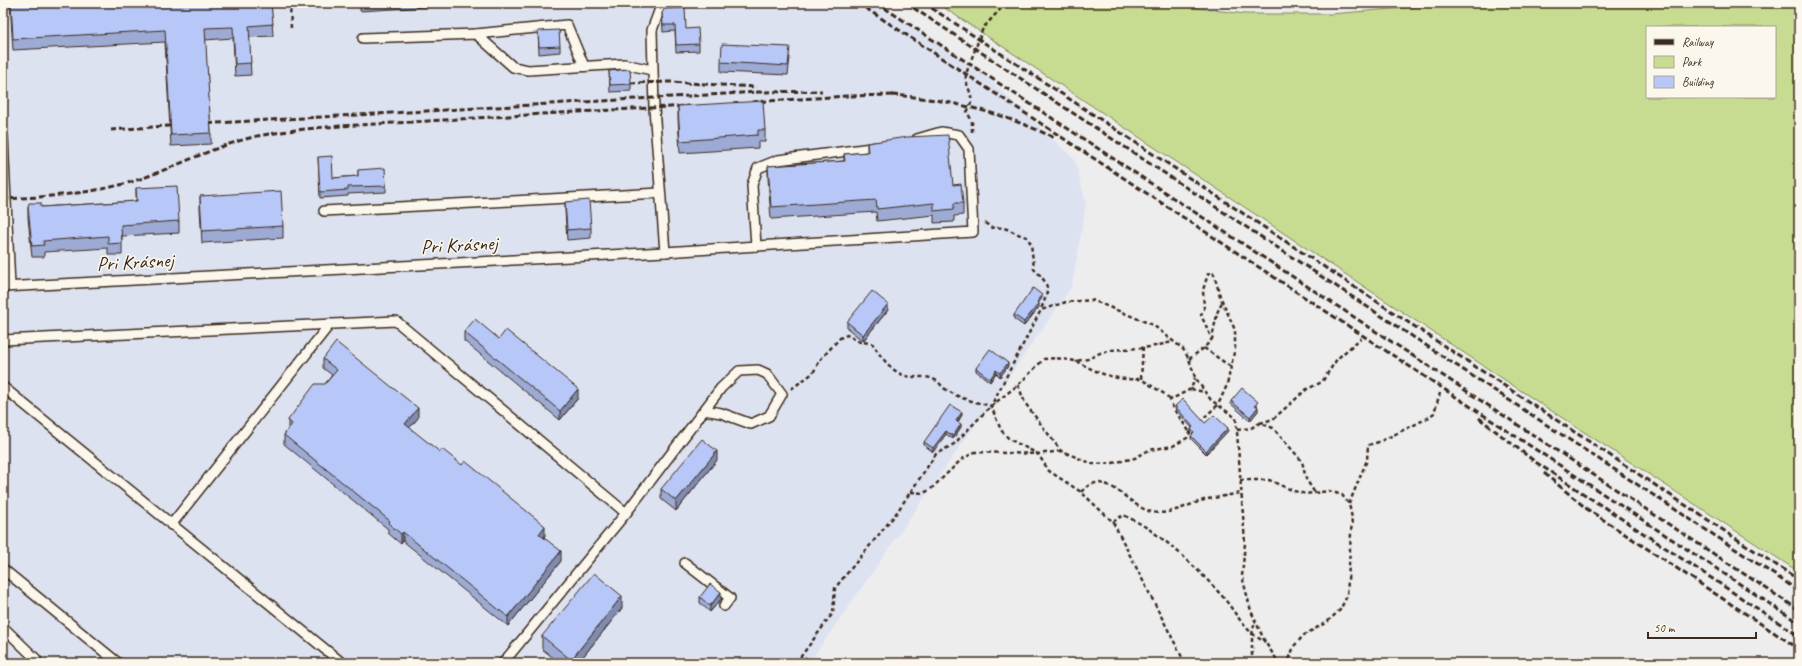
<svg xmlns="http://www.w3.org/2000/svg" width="1802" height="666" viewBox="0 0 1802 666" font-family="Caveat,sans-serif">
<rect width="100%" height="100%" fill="#ededee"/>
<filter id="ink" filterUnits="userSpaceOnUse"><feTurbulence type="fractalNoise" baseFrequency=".025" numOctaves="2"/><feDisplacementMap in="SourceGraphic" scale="8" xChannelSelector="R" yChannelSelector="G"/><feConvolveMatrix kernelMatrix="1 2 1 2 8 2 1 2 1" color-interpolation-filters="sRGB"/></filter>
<g filter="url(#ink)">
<!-- built -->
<path fill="#dde2f1" d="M3,3H875L976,67L1075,160L1086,204L1072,286L809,663H3Z"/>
<!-- green -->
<path fill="#c7dc91" stroke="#818358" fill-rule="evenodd" d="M937,3H1159L1245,14H1330L1467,3H1799V572L1544,406ZM1647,27H1775V97H1647Z"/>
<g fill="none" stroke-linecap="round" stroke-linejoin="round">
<defs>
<g id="lane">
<path d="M476,34L567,25L584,66"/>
<path d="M363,38L476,34L513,67L528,70L624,64L652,70"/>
<path d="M3,137L10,286"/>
<path d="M324,211L660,193"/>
<path d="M756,246L752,185L758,168L778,160L879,147"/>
<path d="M665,252L973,232L969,149L959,135L941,132L917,139"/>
<path d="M3,287L665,252L654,108L652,30L662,3"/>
<path d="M3,340L396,321L626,513L721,388L739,371L758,370L767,374L782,394L769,416L751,424L721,413L704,410"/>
<path d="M3,387L342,663"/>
<path d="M171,525L330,324"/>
<path d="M685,563L730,598L724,606"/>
<path d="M3,569L118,663"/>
<path d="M3,627L36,659L37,663"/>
<path d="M503,663L626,513"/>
</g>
</defs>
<!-- lane casing -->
<use href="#lane" stroke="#3b2a1e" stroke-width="12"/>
<!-- path -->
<g stroke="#3b2a1e" stroke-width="2.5" stroke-dasharray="4 3" stroke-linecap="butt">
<path d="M290,3L291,29"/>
<path d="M947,6L949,3"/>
<path d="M972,132V121L967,112C978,95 964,88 966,74L983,28L1006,3"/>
<path d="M985,223L992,228C1007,225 1013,234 1027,237L1031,244L1034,269C1050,285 1050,288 1041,309"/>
<path d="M1143,347L1141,379L1166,395L1170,400"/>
<path d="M1204,348L1231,367"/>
<path d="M1189,359L1204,348L1212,339"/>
<path d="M1076,361C1098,373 1115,381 1141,379"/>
<path d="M1018,385L1025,403L1061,451L1093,464L1113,463L1135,458L1149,450L1173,446L1187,438L1193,428"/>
<path d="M791,389L813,373L820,360L840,338L847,335L860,342L872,343C881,357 893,375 911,377C919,377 928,376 935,380C940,382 942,388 947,390C959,399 976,402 991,406"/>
<path d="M1191,389L1204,392"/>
<path d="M1199,422L1218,405L1227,385L1235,348V330L1220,296L1214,274L1211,272L1208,274L1203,290L1204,309L1201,315L1212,339L1217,313L1222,302"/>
<path d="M1260,423L1273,419L1307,389L1322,382L1337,359L1361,338"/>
<path d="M1237,430L1251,428L1260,423L1273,428L1302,461L1306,479L1315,493"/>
<path d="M1189,431L1173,408L1170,400L1191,389L1195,378"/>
<path d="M1240,480H1269L1294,491L1306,494L1329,491L1342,495L1349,504L1352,518L1347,596L1340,610L1327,622L1304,635L1294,646L1288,663"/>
<path d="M911,492L923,493L930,490L961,460L975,452L1038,454L1061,451"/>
<path d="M1081,492C1106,465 1126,506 1152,512C1171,516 1190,503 1208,499C1219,497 1230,495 1241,493"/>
<path d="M1349,504L1367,460L1368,445L1379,442L1428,418L1434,413L1440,393"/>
<path d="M1113,522L1123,515C1159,530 1197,568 1223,597C1237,614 1244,631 1265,642"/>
<path d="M796,663L833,613L835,588L895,515L936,454L954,444L991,406L1018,385L1044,359L1056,358L1075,361L1088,359L1100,353L1112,350L1151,347L1172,342"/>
<path d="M1185,663L1113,522L1081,492L1049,471L1038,454L1009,439L1001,430L991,406L1041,310L1066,302L1092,300L1153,325L1183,349L1189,359L1195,377L1205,392L1211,400L1236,418L1245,543L1242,576L1251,611L1265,642L1279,663"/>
<path d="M1252,663V635L1255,620"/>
</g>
<!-- lane -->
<use href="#lane" stroke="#fbf7ec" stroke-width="9"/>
<!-- rail -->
<g stroke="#3b2a1e" stroke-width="3" stroke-dasharray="6 3" stroke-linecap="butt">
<path d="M858,3L1799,623"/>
<path d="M877,3L1799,610"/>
<path d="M906,3L1799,591"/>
<path d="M924,3L1799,580"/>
<path d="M1293,3H1334"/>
<path d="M630,83L670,82L756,87"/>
<path d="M892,95C949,99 1003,113 1055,138"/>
<path d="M752,102L847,96L896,95"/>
<path d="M199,124L759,92L822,91"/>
<path d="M111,130L181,125"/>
<path d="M3,199C46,197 89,194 131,182C176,168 216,144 263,135C312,126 362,125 412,122C504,116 596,111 688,106"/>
<path d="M1479,418L1534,461L1799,636"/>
<path d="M1544,473L1587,509L1799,649"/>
</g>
</g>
<!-- wall -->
<g fill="#9dabd4" stroke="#3b2a1e">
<path d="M10,3H271L273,36L249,37L251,75L235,76L233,38L205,40L211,133V144L171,146L165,42L13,50Z"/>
<path d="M360,3H495L360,11Z"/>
<path d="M662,13L686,29L699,44V51L676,52L675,31L663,32Z"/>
<path d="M538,31L560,46V52L539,54Z"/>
<path d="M790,57L788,75L721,72V62Z"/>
<path d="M609,71L631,84V91L610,92Z"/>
<path d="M678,106L765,130V142H758V148L680,153L678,118Z"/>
<path d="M867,143L953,185L963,203V215L954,216V222L934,223V215L877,221L876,212L771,219L768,178V166L844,161V154L867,152Z"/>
<path d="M318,157L333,178L358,176V170L386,186V192L348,194V196L320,198Z"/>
<path d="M136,188L179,221V233L122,236V255H108V248L44,252V257H32L28,218V207H41L136,201Z"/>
<path d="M200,196L283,226V238L202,243L200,209Z"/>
<path d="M565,202L591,228V238L567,240L565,211Z"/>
<path d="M1042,298L1038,303L1039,307L1024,326L1014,319V315Z"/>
<path d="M888,310L863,341L847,328V322Z"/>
<path d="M464,332L499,339L578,398L560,420L464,341Z"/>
<path d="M323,359L418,418L409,428L545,536L544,537L561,561L508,626L403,541L401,544L388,533V529L284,444V435L288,430V420L325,384L332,375L323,368Z"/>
<path d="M1008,366L1000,377L996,373L990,382L976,371V368Z"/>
<path d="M1231,401L1258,405L1257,406L1258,411L1250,421L1231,404Z"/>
<path d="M1175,406L1205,423L1228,431L1206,454L1191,439V436L1193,434L1191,432V429L1192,428L1175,409Z"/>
<path d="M962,415L958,422L961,427L953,439L946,434L933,452L924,445V442Z"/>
<path d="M717,460L676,511L661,499V489Z"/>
<path d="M700,597L721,599L710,612L700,603Z"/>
<path d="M622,608L578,663H560L542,649V636Z"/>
</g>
<!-- shaded-wall -->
<g fill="#808bad" stroke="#3b2a1e">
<path d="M1042,295V298L1037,305V302Z"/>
<path d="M1039,303V307L1024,326V322Z"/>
<path d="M888,304V310L863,341V335Z"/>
<path d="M1008,363V366L1000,377V373Z"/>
<path d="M996,370V373L990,382V379Z"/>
<path d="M578,389V398L560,420V411Z"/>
<path d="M1258,407V411L1250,421V417Z"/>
<path d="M418,408V418L405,433V424Z"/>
<path d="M962,412V415L956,424V421Z"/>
<path d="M961,424V427L953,439V436Z"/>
<path d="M1228,428V431L1206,454V451Z"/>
<path d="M946,431V434L933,452V448Z"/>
<path d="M717,451V460L676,511V501Z"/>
<path d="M545,526V536L539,543V534Z"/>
<path d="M403,532V541L401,544V534Z"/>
<path d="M561,551V561L508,626V617Z"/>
<path d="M721,592V599L710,612V606Z"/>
<path d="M622,596V608L578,663H571V660Z"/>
</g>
<!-- building -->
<g fill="#b7c7f7" stroke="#3b2a1e">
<path d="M11,3H271L273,24L249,26L251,63L235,64L233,27L205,28L211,133L171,135L165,30L13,39Z"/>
<path d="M685,8L686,29L698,28L699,44L676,45L675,25H663L662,13L664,9Z"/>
<path d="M559,30L560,46L539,47L538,31Z"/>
<path d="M722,44L790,47L788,66L721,62Z"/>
<path d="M630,69L631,84L610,85L609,71Z"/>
<path d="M763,101L765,130H758V135L680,141L678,106Z"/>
<path d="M948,135L953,185L961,184L963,203H954V209L934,211V203L877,209L876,200L771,207L768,166L845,161L844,154L868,152L867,143L907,137Z"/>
<path d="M332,156L333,178L358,176V170L385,168L386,186L348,187V190L320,192L318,157Z"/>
<path d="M177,186L179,221L121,225L122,243L108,244V236L43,241L44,245L32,246L28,207L29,203H41V207L137,201L136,188Z"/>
<path d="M281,191L283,226L202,231L200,196Z"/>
<path d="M589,200L591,228L567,230L565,202Z"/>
<path d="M1033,288L1042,295L1037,302L1039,303L1024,322L1014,315Z"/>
<path d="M872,291L888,304L863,335L847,322Z"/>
<path d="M475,319L499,339L506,330L578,389L560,411L464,332Z"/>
<path d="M336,342L418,408L405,424L440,452L442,449L462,465L465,461L545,526L539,534L561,551L508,617L403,532L401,534L388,523L390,521L284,435L292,424L288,420L315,384H325L337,370L323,359Z"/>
<path d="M990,349L1008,363L1000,373L996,370L990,379L976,368Z"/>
<path d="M1242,388L1258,402L1255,405L1258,407L1250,417L1231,401Z"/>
<path d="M1183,399L1205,423L1214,415L1228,428L1206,451L1191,436L1194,433L1191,429L1193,427L1175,406Z"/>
<path d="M950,405L962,412L956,421L961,424L953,436L946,431L933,448L924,442Z"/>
<path d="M702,439L717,451L676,501L661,489Z"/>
<path d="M594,573L622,596L571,660L542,636Z"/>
<path d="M710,584L721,592L710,606L700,597Z"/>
</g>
</g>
<g text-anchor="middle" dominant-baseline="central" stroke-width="3" stroke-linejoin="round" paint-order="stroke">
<!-- street labels -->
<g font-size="20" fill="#3b2a1e" stroke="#fbf7ec">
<text transform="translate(459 245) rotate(-3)">Pri Krásnej</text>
<text transform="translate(135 262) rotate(-3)">Pri Krásnej</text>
</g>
</g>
<!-- margin -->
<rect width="1802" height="666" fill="none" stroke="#fbf7ec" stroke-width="16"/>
<rect x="8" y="8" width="1786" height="650" fill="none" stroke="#3b2a1e" stroke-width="1.5" filter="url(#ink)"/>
<!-- legend -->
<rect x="1646" y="26" width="130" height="72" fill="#fbf7ec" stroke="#aea59a"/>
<rect x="1654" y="39" width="20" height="6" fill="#3b2a1e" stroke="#aea59a"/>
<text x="1682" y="46" font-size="12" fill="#3b2a1e">Railway</text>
<rect x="1654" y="56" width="20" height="12" fill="#c7dc91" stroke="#aea59a"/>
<text x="1682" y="66" font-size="12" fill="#3b2a1e">Park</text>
<rect x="1654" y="76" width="20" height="12" fill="#b7c7f7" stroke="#aea59a"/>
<text x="1682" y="86" font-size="12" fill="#3b2a1e">Building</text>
<!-- scale -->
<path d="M1648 632v6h108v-6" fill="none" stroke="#3b2a1e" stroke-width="2"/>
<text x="1654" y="632" font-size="12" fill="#3b2a1e" stroke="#fbf7ec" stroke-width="3" paint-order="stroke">50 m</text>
</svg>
